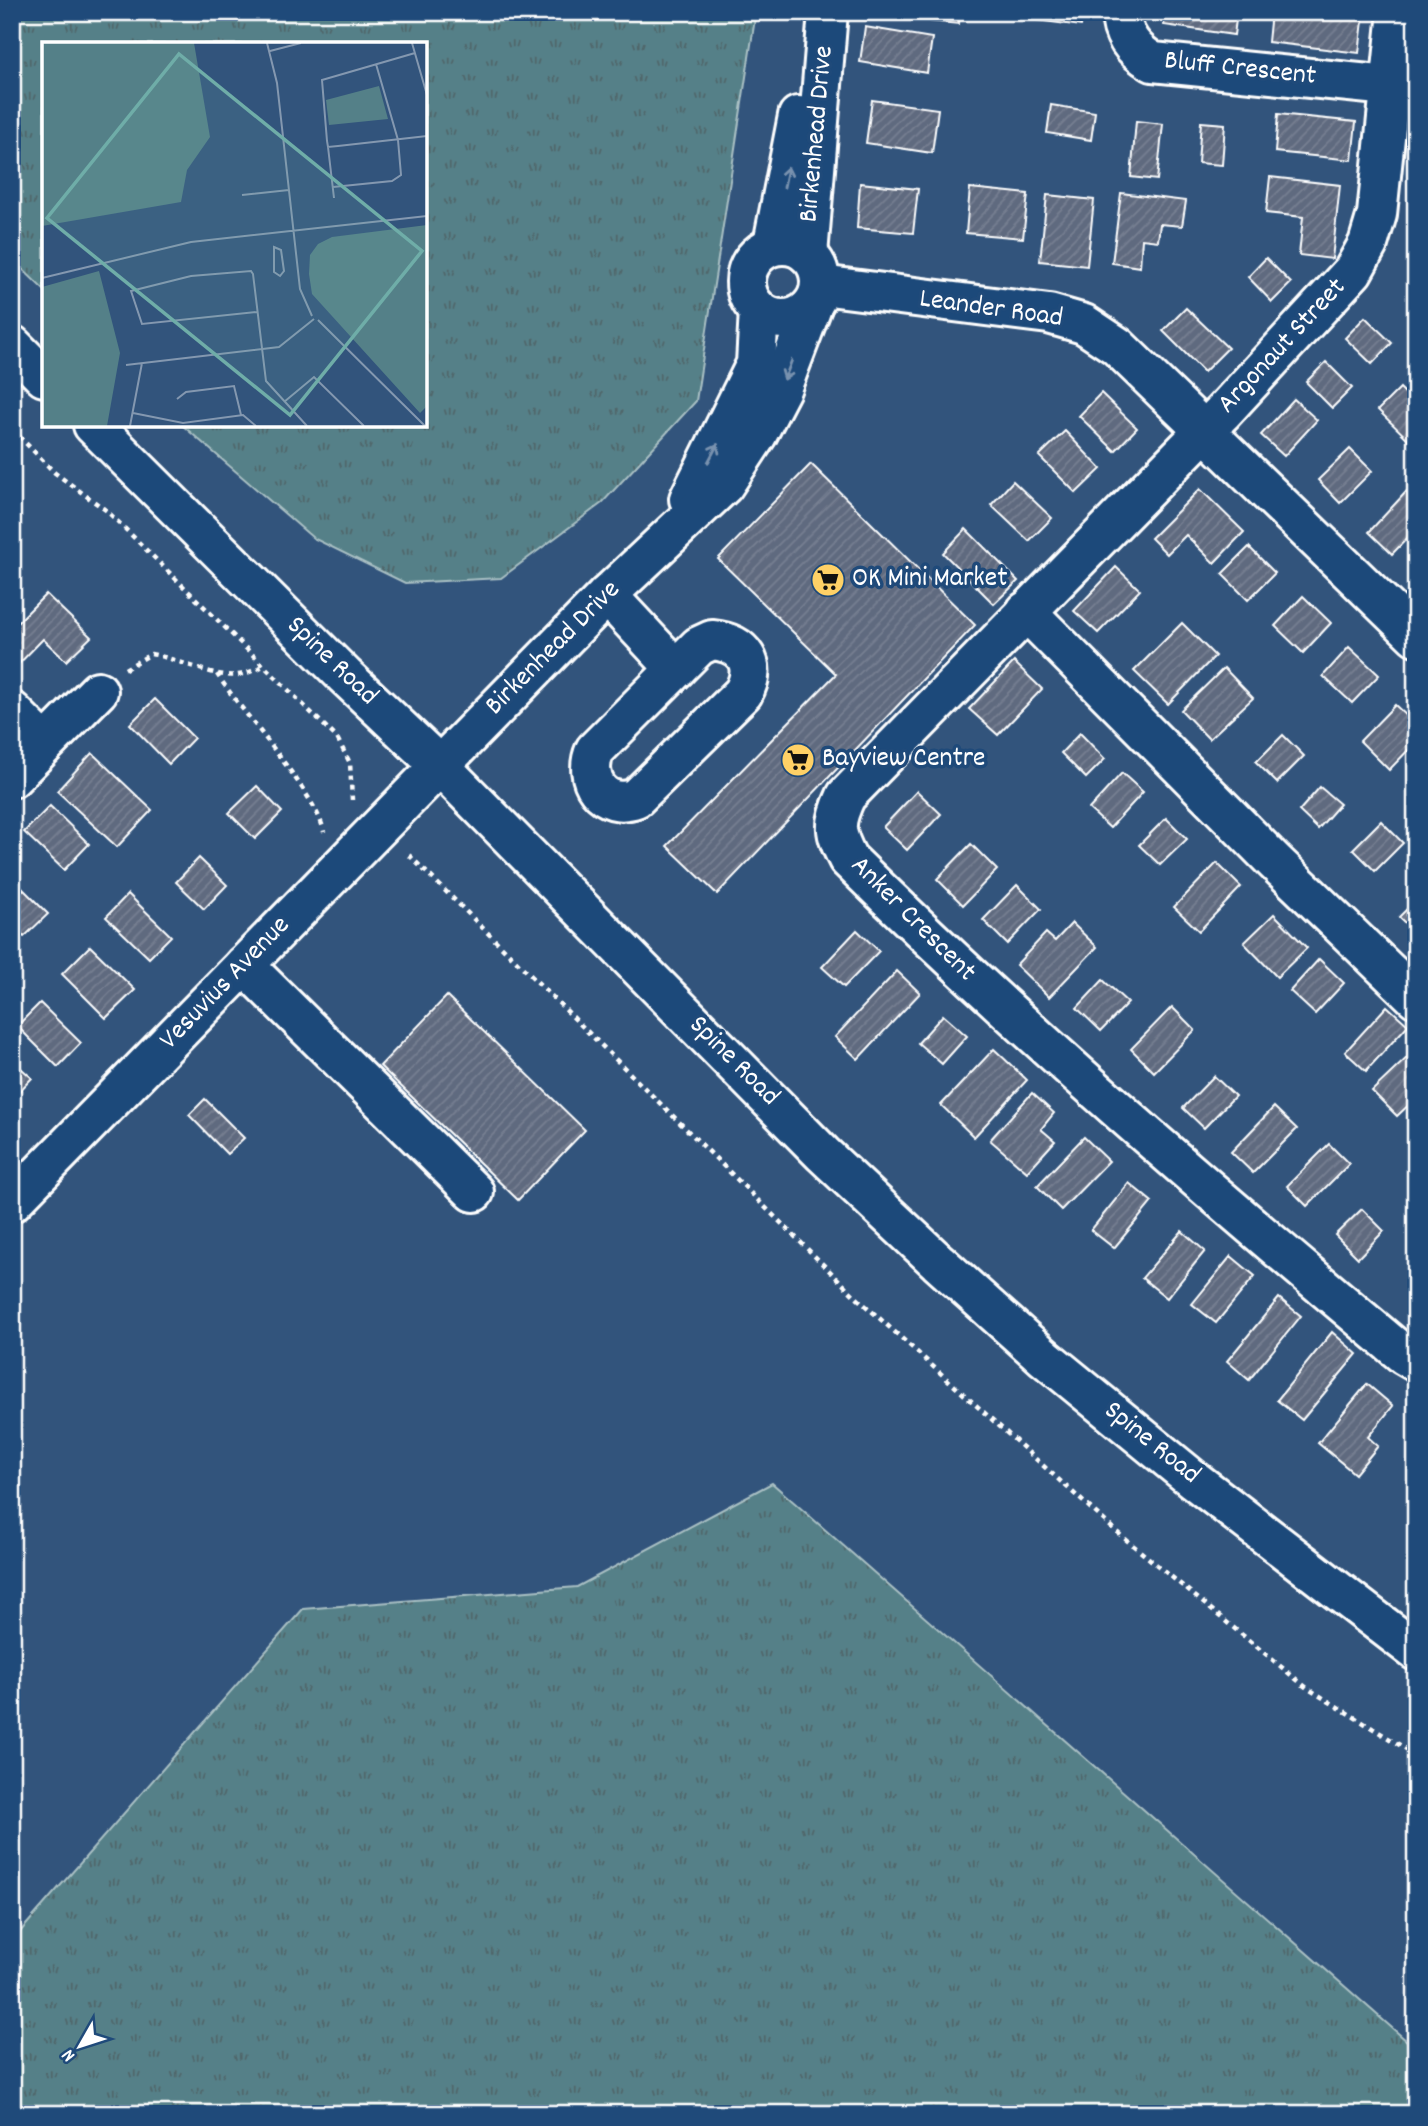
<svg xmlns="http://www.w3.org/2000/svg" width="1428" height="2126" viewBox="0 0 1428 2126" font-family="Dekko,sans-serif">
<defs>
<pattern id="grass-tufts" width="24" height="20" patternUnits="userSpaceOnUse" patternTransform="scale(1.75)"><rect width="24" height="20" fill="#548088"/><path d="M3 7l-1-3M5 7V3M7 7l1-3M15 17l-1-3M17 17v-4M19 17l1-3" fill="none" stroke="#50666a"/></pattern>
<pattern id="building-hatch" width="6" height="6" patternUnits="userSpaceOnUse" patternTransform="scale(1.75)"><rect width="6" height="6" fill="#5f6a7f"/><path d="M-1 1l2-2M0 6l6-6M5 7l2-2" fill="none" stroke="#778092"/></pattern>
</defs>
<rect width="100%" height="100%" fill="#32547c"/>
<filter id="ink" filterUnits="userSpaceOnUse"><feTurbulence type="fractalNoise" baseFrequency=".0143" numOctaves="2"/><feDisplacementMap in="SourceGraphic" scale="14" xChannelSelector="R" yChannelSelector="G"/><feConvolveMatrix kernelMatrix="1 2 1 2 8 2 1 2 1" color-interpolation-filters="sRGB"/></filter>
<g filter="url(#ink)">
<!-- grass -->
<g fill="url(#grass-tufts)" stroke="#aac0c4" stroke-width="2">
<path d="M12,12H756L696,401L602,503L501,578L405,583L313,538L182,425H425V44H44V290L12,259Z"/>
<path d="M772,1483L1416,2049V2114H12V1941L303,1609L577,1587Z"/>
</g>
<!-- building -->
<g fill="url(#building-hatch)" stroke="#fff" stroke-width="2">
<path d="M888,12H960L959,24L888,17Z"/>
<path d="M1029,12H1083L1081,26L1028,19Z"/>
<path d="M1165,12H1237L1234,35L1164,25Z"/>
<path d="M1271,12L1364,13L1359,53L1268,42Z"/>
<path d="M865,27L932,38L927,73L860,62Z"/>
<path d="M872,100L938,109L932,153L866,143Z"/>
<path d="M1051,105L1095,112L1091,140L1047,133Z"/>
<path d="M1278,114L1356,122L1352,160L1275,152Z"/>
<path d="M1136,121L1163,124L1157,180L1131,177Z"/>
<path d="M1201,122L1225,124L1222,165L1198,163Z"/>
<path d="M1270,177L1340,185L1332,259L1299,255L1303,217L1266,213Z"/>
<path d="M860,183L918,189L913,233L857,228Z"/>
<path d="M970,188L1028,194L1023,238L966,233Z"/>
<path d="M1121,193L1186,201L1182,226L1160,224L1158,241L1142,239L1140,267L1112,263Z"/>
<path d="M1047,195L1094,200L1087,266L1040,261Z"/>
<path d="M1412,196H1416V235H1409Z"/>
<path d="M1266,258L1291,283L1272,302L1248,277Z"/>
<path d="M1186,308L1228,348L1204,372L1163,331Z"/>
<path d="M1365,317L1392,343L1372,364L1345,338Z"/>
<path d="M1326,362L1352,388L1332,408L1306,382Z"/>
<path d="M1400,388L1416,404V447L1378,410Z"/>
<path d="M1101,393L1137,428L1115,451L1079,416Z"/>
<path d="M1294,399L1317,420L1284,456L1261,435Z"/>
<path d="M1065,431L1101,469L1076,493L1039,456Z"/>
<path d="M1350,449L1372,471L1340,503L1318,480Z"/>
<path d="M811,464L975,625L717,894L667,846L836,674L718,559Z"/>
<path d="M1013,481L1052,518L1029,541L991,505Z"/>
<path d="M1200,489L1244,532L1214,563L1186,535L1167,554L1151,538Z"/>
<path d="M1406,492L1416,501V529L1392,554L1369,532Z"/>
<path d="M966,529L1018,581L994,604L943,553Z"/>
<path d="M1249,547L1275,573L1248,600L1222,574Z"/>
<path d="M1116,567L1140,590L1098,633L1074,611Z"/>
<path d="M46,594L91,637L66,661L43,639L14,669L12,628Z"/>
<path d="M1303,596L1331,623L1303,653L1275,626Z"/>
<path d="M1182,623L1215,656L1168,704L1134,671Z"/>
<path d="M1349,647L1379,675L1352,703L1323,676Z"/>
<path d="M1014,662L1042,689L998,735L969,709Z"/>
<path d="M1224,668L1253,698L1209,739L1181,710Z"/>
<path d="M155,699L194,738L169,764L130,724Z"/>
<path d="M1395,705L1409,718L1416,712V742L1389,770L1360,741Z"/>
<path d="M1080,733L1105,759L1086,778L1061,753Z"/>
<path d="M1283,735L1304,756L1277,783L1256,762Z"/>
<path d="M92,753L152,810L117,847L57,791Z"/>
<path d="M1122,773L1143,792L1110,828L1089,809Z"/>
<path d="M257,786L282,812L255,839L229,813Z"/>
<path d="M1320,787L1340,804L1318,829L1299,811Z"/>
<path d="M917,791L941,814L907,850L883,827Z"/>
<path d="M50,806L89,844L64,870L24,832Z"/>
<path d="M1166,818L1187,839L1160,865L1139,845Z"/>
<path d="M1381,821L1403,843L1375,871L1353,849Z"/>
<path d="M971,844L997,870L963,905L937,879Z"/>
<path d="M199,858L227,885L204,909L176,882Z"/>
<path d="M1217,863L1241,887L1199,931L1174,907Z"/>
<path d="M12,878L48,914L24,937L12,926Z"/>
<path d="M1017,885L1041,909L1007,944L983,920Z"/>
<path d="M128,894L171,936L149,958L106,917Z"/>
<path d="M1416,900V934L1399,917Z"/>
<path d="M1274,914L1307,948L1277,977L1244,943Z"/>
<path d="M1072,923L1097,947L1049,997L1016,965L1046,933L1055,941Z"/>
<path d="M857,930L879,951L844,987L822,967Z"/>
<path d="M90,946L135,990L106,1018L62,974Z"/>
<path d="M1319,959L1344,983L1315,1014L1290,991Z"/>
<path d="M897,971L920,993L858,1059L835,1037Z"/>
<path d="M1103,980L1128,1003L1101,1031L1077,1008Z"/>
<path d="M447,996L585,1130L518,1200L380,1066Z"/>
<path d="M40,1003L81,1043L58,1067L17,1026Z"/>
<path d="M1387,1006L1408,1025L1366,1071L1345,1052Z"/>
<path d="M1172,1007L1195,1030L1154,1072L1131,1049Z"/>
<path d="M943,1015L967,1036L942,1064L918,1043Z"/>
<path d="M994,1049L1027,1080L974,1137L941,1105Z"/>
<path d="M1412,1053L1416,1056V1098L1397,1116L1372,1091Z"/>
<path d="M12,1060L32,1078L12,1099Z"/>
<path d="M1214,1076L1235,1096L1204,1128L1183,1108Z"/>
<path d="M1032,1093L1054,1113L1041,1129L1055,1141L1027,1172L990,1140Z"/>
<path d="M205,1099L244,1138L227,1154L189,1115Z"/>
<path d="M1274,1107L1297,1129L1253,1173L1231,1152Z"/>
<path d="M1084,1137L1109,1161L1061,1210L1037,1186Z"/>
<path d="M1329,1144L1349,1164L1307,1206L1287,1186Z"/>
<path d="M1129,1183L1152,1202L1114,1248L1091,1230Z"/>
<path d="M1362,1209L1384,1231L1358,1258L1335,1235Z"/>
<path d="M1182,1231L1205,1251L1167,1298L1142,1278Z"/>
<path d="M1231,1256L1255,1276L1216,1323L1192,1304Z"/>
<path d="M1279,1298L1301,1316L1249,1380L1227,1361Z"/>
<path d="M1332,1332L1357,1354L1302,1420L1277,1400Z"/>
<path d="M1367,1384L1393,1406L1368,1437L1378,1446L1355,1474L1318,1443Z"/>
</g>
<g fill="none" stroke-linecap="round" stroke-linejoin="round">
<defs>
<g id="minor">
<path d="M1121,12C1121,35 1134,51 1153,62L1389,86"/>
<path d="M1398,12L1377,214L1368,244L1353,271L1222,413L846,796C833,824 834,832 848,859C1026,1034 1212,1194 1404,1355L1416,1362"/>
<path d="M773,244L798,116"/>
<circle cx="783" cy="282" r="37"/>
<path d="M808,255L828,12"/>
<path d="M821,285L1049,314L1084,324L1117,346L1416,636"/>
<path d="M689,499L756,364L759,310"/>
<path d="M607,595L676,669"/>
<path d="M1026,611L1275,862L1416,998"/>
<path d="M712,640C744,643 759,664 743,693L636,798C603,810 582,779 595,750L699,646Z"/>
<path d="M12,711L45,744"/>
<path d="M12,778L98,691"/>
<path d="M244,965L474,1192"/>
<path d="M12,1202L607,595L724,485L757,435L781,389L812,307"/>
</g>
<g id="major">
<path d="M12,345L44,377"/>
<path d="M93,425L345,676L440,766L823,1154L938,1262L1045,1358L1194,1480L1416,1651"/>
</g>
</defs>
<!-- minor casing -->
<use href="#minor" stroke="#fff" stroke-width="44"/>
<!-- major casing -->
<use href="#major" stroke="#fff" stroke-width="44"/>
<!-- path -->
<g stroke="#fff" stroke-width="4.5" stroke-dasharray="5 5" stroke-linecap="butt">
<path d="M12,429L55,473L107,511L337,738L350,763L352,800"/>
<path d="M125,669L151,654C176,658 216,679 238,675C247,674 257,669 265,665"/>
<path d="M217,674C242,713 317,794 324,832"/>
<path d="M409,855L857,1298L1118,1533L1307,1688L1416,1755"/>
</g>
<!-- minor -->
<use href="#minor" stroke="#1f4a7a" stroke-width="38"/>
<!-- major -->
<use href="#major" stroke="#1f4a7a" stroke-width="38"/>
</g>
<!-- one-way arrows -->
<defs><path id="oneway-shaft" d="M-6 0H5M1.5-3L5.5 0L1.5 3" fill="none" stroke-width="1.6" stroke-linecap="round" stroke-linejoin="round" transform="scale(1.75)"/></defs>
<g stroke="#7992af">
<use href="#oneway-shaft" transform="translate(786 177) rotate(-79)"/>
<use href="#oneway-shaft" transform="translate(788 370) rotate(111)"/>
<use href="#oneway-shaft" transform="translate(713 453) rotate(-62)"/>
</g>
</g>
<!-- icons -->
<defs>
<symbol id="supermarket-disc" viewBox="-11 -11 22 22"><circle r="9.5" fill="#ffd166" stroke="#1f4a7a"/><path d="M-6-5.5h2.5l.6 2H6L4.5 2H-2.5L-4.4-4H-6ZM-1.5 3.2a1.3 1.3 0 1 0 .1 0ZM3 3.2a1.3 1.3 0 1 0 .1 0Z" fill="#111"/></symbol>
</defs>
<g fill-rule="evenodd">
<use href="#supermarket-disc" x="809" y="561" width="38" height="38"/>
<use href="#supermarket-disc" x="779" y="741" width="38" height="38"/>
</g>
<g text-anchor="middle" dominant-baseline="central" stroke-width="7" stroke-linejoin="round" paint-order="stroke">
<!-- street labels -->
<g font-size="28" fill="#fff" stroke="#1f4a7a">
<text transform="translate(1240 70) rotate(6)">Bluff Crescent</text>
<text transform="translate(818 134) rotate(-85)">Birkenhead Drive</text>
<text transform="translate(991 310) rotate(8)">Leander Road</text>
<text transform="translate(1283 347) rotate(-47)">Argonaut Street</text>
<text transform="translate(554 649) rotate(-45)">Birkenhead Drive</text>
<text transform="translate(331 662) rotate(44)">Spine Road</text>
<text transform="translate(912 920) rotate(45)">Anker Crescent</text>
<text transform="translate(226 984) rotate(-46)">Vesuvius Avenue</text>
<text transform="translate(733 1062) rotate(45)">Spine Road</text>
<text transform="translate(1151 1444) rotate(39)">Spine Road</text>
</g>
<!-- poi labels -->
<g font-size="28" fill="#fff" stroke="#1f4a7a" text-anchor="start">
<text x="852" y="580">OK Mini Market</text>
<text x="822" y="760">Bayview Centre</text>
</g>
</g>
<!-- overview -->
<g transform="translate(42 42)">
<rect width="385" height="385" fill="#32547c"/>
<path d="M0,1H152L168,95L145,128L139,160L0,184ZM385,183V364L378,371L270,252L267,232L268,213L276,202L290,195ZM57,229L78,311L65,384H0V245Z" fill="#548088"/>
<path d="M337,44L346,77L287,83L284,58Z" fill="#548088"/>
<path fill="none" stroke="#8498b0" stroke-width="2" d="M225,1L235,41L258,247L270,274M370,1L385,53M228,9L259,1M373,11L280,38L285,99L286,105L296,104L385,94M286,105L292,156M291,145L350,139L359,133L356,98L334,22M200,153L247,148M232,205L239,208L242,229L238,234L232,230ZM0,236L149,200L385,174M215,270L100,282L89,249L149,234L209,229L211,232L224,339L265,384M276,278L383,384M84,323L237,305L272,277M135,357L144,350L192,344L199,373M242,360L272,335L322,384M91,371L141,381L201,373L214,384M88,384L100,321"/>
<path fill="#6fada8" fill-opacity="0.15" stroke="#6fada8" stroke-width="3.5" d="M137,12L380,209L248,373L5,176Z"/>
<rect width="385" height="385" fill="none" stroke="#fff" stroke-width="3.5"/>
</g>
<!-- margin -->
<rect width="1428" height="2126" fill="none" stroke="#1f4a7a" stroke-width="42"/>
<rect x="21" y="21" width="1386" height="2084" fill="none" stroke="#fff" stroke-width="2.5" filter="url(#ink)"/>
<!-- north arrow -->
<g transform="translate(80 2046) rotate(231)" stroke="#1f4a7a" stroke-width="5" paint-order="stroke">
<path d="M0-5L12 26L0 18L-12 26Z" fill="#ffffff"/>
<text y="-10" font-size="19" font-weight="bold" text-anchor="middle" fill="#ffffff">N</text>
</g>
</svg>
